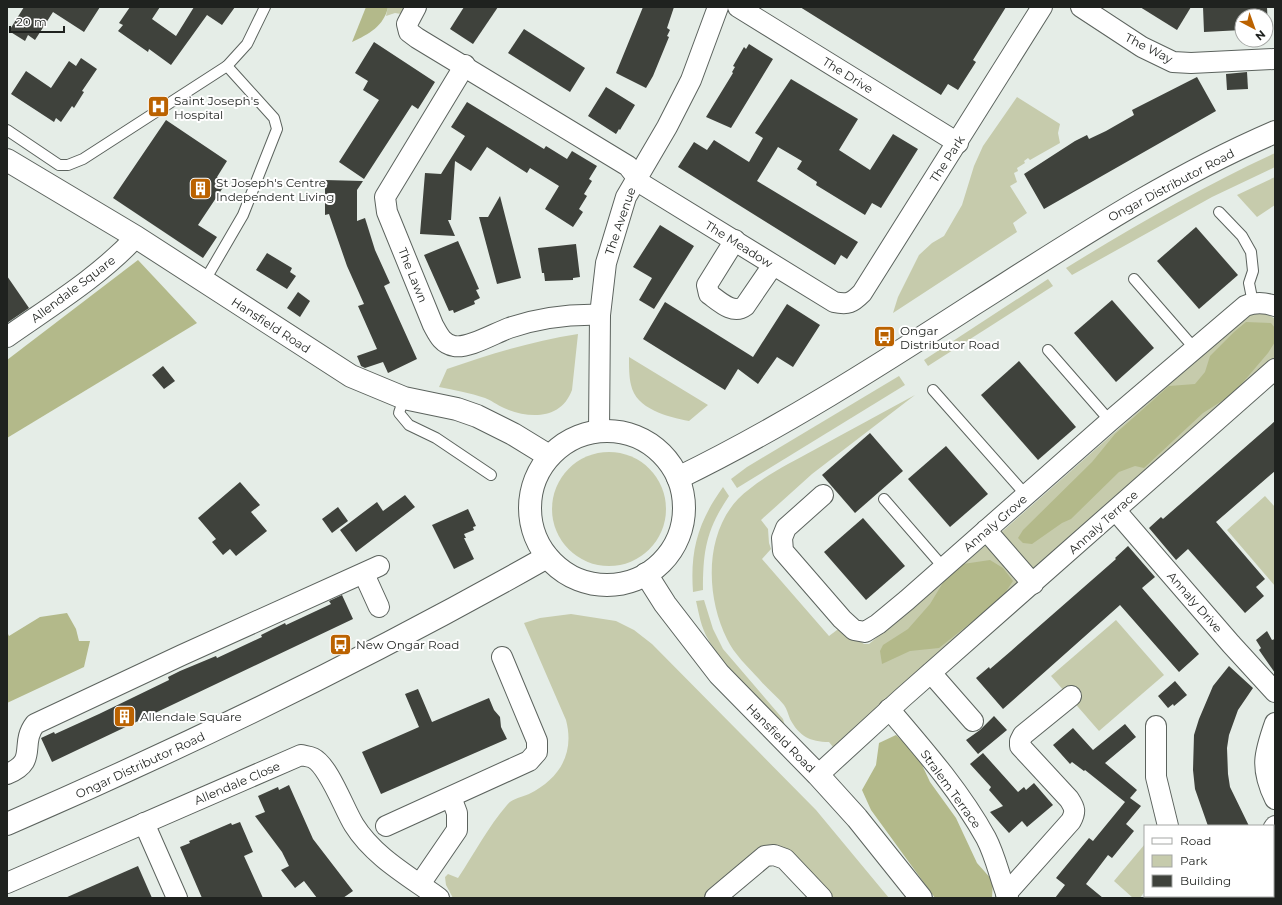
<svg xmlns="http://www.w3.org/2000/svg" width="1282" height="905" viewBox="0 0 1282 905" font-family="Montserrat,sans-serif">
<rect width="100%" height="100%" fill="#e5ede7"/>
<!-- green -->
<g fill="#c6cbac">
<path d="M388,7H412L407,15L395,13L386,16Z"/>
<path d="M1017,97L1060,124L1058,133L1060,143L1030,160L1028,158L1024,161L1025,163L1017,168L1018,171L1014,173L1017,182L1010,186L1027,213L1013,223L1017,232L893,313L898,297L919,255L932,243L944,236L962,205L974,166L983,146Z"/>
<path d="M1275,153V167L1212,197L1072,275L1066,268C1134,226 1203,186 1275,153Z"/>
<path d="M1275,177V205L1257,217L1237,195Z"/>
<path d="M1048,279L1053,286L928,366L924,360Z"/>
<path d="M1262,310L1275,319V358L833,747L829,742C810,742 799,736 790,719C788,714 787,709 784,705C777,696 766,688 759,679C748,667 734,654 727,639C706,597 704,535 738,499C758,479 790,463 814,450C848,431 882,413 915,395L812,474L761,520L768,529L769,543L771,549L762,559L829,636L841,627L864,644H869L1005,529L1250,313Z"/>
<path d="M578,334L572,390C561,420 529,419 504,408C497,405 491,400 485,398C470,393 454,390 439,387L447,369C490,354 533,341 578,334Z"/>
<path d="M629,357L708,405L689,421C668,417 636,409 631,385C629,377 629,366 629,357Z"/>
<path d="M899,376L905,385L737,488L731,479L747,467Z"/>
<circle cx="609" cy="509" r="57"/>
<path d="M723,487L729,496C706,530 703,551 703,590L693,592C690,550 698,522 723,487Z"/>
<path d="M1265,496L1275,507V586L1227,530Z"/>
<path d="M704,600L713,629L723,649L783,719L785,726C761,702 723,668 708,639C701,627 699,614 696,601Z"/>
<path d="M571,614L616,621L634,630L652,644L816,810L889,898H834L791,854L735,870L705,898H453L446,885L445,877L448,874L458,878C474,854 488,827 507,805C511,799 522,797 529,794C559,779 575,754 566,720L524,623L540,618Z"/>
<path d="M1116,620L1164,675L1099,731L1051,676Z"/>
<path d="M1145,844V891L1140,898H1133L1114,881Z"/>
</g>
<!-- forest -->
<g fill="#b3b98a">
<path d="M366,7H388C384,26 369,34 352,42Z"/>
<path d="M138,260L197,323L7,438V360Z"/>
<path d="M1246,322L1271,323L1275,328V342L1268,353L1233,394L1203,413L1144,468L1135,466L1119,472L1071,519L1062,523L1032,544L1023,543L1018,538L1023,530L1092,462L1115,434L1169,386L1195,384L1205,372L1210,356L1234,332Z"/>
<path d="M990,560L1003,568L1013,581L1001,599L939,648L910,651L882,664L880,651L883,645L908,629L930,604L944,581L963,564Z"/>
<path d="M67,613L76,629L79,641H90L84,667L7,703V632L9,636L40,617Z"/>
<path d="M896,735L917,754L930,782L956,818L977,863L993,881L992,898H935L871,810L862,790L876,765L879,743Z"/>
</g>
<!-- building -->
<g fill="#3f423c">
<path d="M24,7H100L84,32L53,12L35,40L28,35L25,41L9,31Z"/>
<path d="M130,7H160L152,19L176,36L194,7H235L222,25L207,15L171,65L149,49L148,52L118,31L123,25L119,23Z"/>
<path d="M464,7H498L473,44L450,29Z"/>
<path d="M643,7H674L667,28L670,30L667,36L669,37L653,76L646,88L616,73Z"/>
<path d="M800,7H1006L973,60L976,62L958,90L948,84L941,95Z"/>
<path d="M1140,7H1191L1177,30Z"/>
<path d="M1203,7H1267L1268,29H1266V16H1242V30L1204,32Z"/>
<path d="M524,29L585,68L570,92L508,53Z"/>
<path d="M374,42L435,82L418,109L412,105L364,179L339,162L379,100L363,90L368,81L355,73Z"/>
<path d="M749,44L773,59L731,128L706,117L733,73L732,72L735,67L733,66L744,47L746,49Z"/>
<path d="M81,58L97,69L82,91L84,92L74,108L72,106L61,122L56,118L54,122L11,94L26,71L51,88L69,61L76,66Z"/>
<path d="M1247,72L1248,89L1227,90L1226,74Z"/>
<path d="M1197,77L1216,111L1044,209L1024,174L1075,141L1087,135L1089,139L1106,131L1134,115L1132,110Z"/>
<path d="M791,79L858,119L839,150L870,170L893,134L918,149L881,208L872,203L865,215L816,185L817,182L797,169L802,161L778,147L757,181L858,242L847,259L841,255L835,265L678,167L694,142L707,150L714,140L749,162L763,138L755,133Z"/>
<path d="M606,87L635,105L620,130L619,129L616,134L588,116Z"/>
<path d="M467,102L544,149L546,146L567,159L572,151L597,166L589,179L592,181L584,194L587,196L579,209L583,212L573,227L545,209L559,186L530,168L527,173L487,147L471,171L455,161L451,220H448L455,236L420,234L425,173L441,174L465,136L451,127Z"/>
<path d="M166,120L227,161L217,177L226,183L198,225L217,237L203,258L113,198Z"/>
<path d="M325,180L363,181L357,190V221L365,218L375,250L390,283L384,286L417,359L388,373L383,362L365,368L361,366L357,356L377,349L358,306L364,304L347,266L329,214L325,215Z"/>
<path d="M500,196L521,278L497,284L479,217H488Z"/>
<path d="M660,225L694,246L654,309L639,300L652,278L633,267Z"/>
<path d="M1196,227L1238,275L1199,309L1157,261Z"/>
<path d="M458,241L479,289L476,290L480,298L474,301L475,304L454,313L453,310L449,311L424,255Z"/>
<path d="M576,244L580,277L573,278V280L545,281L544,273H542L538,248Z"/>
<path d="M267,253L292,268L290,272L296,276L287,289L256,270Z"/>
<path d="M7,276L29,308L7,323Z"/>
<path d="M298,292L310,301L300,317L287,308Z"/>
<path d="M1112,300L1154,348L1116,382L1074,333Z"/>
<path d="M665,302L753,357L787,304L820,325L793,367L777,357L758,384L738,369L725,390L643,339Z"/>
<path d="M1019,361L1076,427L1038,460L981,395Z"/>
<path d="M163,366L175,381L164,389L152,375Z"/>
<path d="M1275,421V471L1216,522L1265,579L1256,587L1264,596L1245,613L1188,549L1176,560L1149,528L1161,517L1163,519Z"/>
<path d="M870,433L903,471L855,513L822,475Z"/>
<path d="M946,446L988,494L950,527L908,479Z"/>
<path d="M240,482L260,505L251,512L267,531L236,556L230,549L223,555L212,542L216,539L198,518Z"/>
<path d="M405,495L415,507L356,552L340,530L377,502L383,511Z"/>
<path d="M338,507L348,521L332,533L322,519Z"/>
<path d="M468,509L476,526L473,527L474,530L464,534L466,538H464L474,559L454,569L432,525Z"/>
<path d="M863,518L905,566L866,600L824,552Z"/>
<path d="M1128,546L1155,577L1142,588L1199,654L1179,672L1120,605L1003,709L976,678L989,667L990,669L1011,651L1116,559L1115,558Z"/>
<path d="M342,595L353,619L52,762L41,738L54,732L55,734L99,714L169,680L168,677L180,671L216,656L217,658L262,637L261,635L285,623L286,625L331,604L329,601Z"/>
<path d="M1267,631L1272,640L1275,639V673L1259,650L1261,648L1256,640Z"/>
<path d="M1229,666L1253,688L1238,710L1229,735L1227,748L1228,774L1230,787L1249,826H1208L1195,789L1193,770L1194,735L1199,719L1213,686Z"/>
<path d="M1175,681L1187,695L1174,706L1173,704L1168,708L1158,696Z"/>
<path d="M418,689L432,722L489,698L494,710L500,717L501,727L507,739L381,794L362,752L419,727L405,694Z"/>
<path d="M994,716L1007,730L978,754L966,740L980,730Z"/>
<path d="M1125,724L1136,737L1105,763L1137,790L1130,798L1141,806L1126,824L1134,831L1112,858L1108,855L1086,884L1103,898H1055L1065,885L1056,878L1089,838L1093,841L1125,802L1085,770L1084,771L1072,762L1070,764L1053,745L1073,728L1093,750Z"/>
<path d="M983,753L1018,792L1024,787L1026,790L1034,783L1053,805L1027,827L1022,821L1009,833L990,812L1003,806L989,790L991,787L970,764Z"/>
<path d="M289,785L313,839L353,891L343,898H317L304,881L295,888L281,870L289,866L282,852L255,816L265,812L258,796L278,787L279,790Z"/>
<path d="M240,822L253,852L244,856L263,898H202L180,847L190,843L189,841L231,823L232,825Z"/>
<path d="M138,866L152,898H65Z"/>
</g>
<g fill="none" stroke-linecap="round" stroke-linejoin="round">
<defs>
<g id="lane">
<path d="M7,130L59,165H68L83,159L227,66L247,44L265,7"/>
<path d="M1219,212L1242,236L1251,252L1253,271L1249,283L1253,303"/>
<path d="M1134,279L1195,349"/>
<path d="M204,282L243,215L277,129L274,118L227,66"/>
<path d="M1048,350L1110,421"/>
<path d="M933,390L1026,495"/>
<path d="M404,398L399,413L409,425L436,438L491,475"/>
<path d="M884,499L944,568"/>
</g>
<g id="street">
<path d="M416,7L407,24L409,32L417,38L628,166L642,184L834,302C848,305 852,303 862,293L1042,7"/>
<path d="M738,7L958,143"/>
<path d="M1081,7L1142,47L1173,62L1191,63L1274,59"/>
<path d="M465,65L385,197L387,212L433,325C438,334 442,344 454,346C468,349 495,333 509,328C539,318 569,314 600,315"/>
<path d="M735,240L707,285L709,294C720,302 733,315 745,306L773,265"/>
<path d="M7,337C51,306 99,277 136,237"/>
<path d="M599,431L600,315L606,263L626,197L667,127L691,80L718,7"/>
<path d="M823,495L786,528L782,538L783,551L842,619L854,630L865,632L878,624L907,600L1110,421L1245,306C1255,302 1264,302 1275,306"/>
<path d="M1116,511L1231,644L1275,692"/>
<path d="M986,530L1033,584"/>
<path d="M364,574L379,607"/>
<path d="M931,673L973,721"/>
<path d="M889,709C924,750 960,791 986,838C996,857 1000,879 1008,898"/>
<path d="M1275,723C1264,754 1260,768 1275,799"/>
<path d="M1156,726V777L1168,826"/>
<path d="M7,774C39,761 19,745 35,724L182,655L379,566"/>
<path d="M818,775L901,699L1275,369"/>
<path d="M144,823L177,898"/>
<path d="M386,826L529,761L537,752V741L502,657"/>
<path d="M1273,829L1275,826"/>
<path d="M7,883L301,755C305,756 309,756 313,758C329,766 344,809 354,825C374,857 409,876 439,898"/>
<path d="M420,884L457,830V813L451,797"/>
<path d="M1006,894L1071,821C1076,812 1075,808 1069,799L1020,746V741L1023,735L1071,696"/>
<path d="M1215,896L1217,898"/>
<path d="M715,898L765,856L774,855L785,859L822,898"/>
</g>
<g id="secondary">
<path d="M7,160L136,237L351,376L404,398L457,409L477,416L513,434L549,456"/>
<circle cx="607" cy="508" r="77"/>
<path d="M678,478C781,428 878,366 974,304C1072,242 1168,178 1275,132"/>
<path d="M646,574L665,604L719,674L818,775L857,818L921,898"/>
<path d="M7,824C192,744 372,656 547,557"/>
</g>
</defs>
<!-- lane casing -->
<use href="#lane" stroke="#5c635e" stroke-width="12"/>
<!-- street casing -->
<use href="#street" stroke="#5c635e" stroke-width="22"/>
<!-- secondary casing -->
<use href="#secondary" stroke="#5c635e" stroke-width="24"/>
<!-- lane -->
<use href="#lane" stroke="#fff" stroke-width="10"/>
<!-- street -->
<use href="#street" stroke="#fff" stroke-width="20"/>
<!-- secondary -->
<use href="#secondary" stroke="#fff" stroke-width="22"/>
</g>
<!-- icons -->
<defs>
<symbol id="hospital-square" viewBox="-11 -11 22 22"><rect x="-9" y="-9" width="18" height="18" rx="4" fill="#bb6200" stroke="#fff"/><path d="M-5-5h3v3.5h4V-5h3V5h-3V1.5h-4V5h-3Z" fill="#fff"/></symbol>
<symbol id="building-square" viewBox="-11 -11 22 22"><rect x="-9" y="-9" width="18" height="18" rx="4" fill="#bb6200" stroke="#fff"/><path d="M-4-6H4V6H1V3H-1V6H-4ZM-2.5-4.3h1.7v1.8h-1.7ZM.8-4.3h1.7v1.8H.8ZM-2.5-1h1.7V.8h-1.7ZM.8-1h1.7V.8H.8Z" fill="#fff"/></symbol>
<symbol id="bus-square" viewBox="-11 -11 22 22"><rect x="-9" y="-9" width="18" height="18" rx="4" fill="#bb6200" stroke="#fff"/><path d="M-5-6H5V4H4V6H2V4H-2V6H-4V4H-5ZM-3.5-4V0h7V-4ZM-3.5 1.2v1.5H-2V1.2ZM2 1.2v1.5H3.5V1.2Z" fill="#fff"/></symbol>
</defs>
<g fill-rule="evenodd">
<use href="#hospital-square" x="146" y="94" width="25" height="25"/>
<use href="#building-square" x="188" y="176" width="25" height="25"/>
<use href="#bus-square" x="872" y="324" width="25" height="25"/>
<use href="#bus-square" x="328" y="632" width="25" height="25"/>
<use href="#building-square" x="112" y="704" width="25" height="25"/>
</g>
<g text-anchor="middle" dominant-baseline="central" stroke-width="4" stroke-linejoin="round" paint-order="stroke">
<!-- street labels -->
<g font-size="12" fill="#1f221f" stroke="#fff">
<text transform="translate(1149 48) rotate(27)">The Way</text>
<text transform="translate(848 75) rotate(32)">The Drive</text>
<text transform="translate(947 159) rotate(-57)">The Park</text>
<text transform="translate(1171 185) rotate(-28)">Ongar Distributor Road</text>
<text transform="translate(620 221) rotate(-71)">The Avenue</text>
<text transform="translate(739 244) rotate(32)">The Meadow</text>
<text transform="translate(413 275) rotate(68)">The Lawn</text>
<text transform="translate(73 289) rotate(-37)">Allendale Square</text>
<text transform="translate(271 325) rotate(33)">Hansfield Road</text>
<text transform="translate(1103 522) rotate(-42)">Annaly Terrace</text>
<text transform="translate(995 523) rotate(-41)">Annaly Grove</text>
<text transform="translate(1195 602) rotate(49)">Annaly Drive</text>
<text transform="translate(781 738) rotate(45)">Hansfield Road</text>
<text transform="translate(140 765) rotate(-25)">Ongar Distributor Road</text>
<text transform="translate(237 783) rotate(-23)">Allendale Close</text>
<text transform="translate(951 789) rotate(54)">Stralem Terrace</text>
</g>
<!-- poi labels -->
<g font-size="12" fill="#1f221f" stroke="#fff" text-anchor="start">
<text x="174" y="100">Saint Joseph's<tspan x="174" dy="14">Hospital</tspan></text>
<text x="216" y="182">St Joseph's Centre<tspan x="216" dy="14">Independent Living</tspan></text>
<text x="900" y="330">Ongar<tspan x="900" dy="14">Distributor Road</tspan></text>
<text x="356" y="644">New Ongar Road</text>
<text x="140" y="716">Allendale Square</text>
</g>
</g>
<!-- border -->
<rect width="1282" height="905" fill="none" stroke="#1f221f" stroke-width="16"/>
<!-- legend -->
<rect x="1144" y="825" width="130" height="72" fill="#ffffff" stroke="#a5a7a5"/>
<rect x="1152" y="838" width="20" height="6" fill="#ffffff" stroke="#a5a7a5"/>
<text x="1180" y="845" font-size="12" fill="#1f221f">Road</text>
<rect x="1152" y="855" width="20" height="12" fill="#c6cbac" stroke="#a5a7a5"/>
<text x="1180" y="865" font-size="12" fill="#1f221f">Park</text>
<rect x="1152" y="875" width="20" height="12" fill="#3f423c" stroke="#a5a7a5"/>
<text x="1180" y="885" font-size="12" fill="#1f221f">Building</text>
<!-- north arrow -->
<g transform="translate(1254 28) rotate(139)"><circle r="19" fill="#ffffff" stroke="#a5a7a5"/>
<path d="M0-3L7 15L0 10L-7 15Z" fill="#bb6200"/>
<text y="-6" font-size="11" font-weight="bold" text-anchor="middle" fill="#1f221f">N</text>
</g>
<!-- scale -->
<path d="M10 26v6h54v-6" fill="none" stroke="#1f221f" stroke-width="2"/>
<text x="16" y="26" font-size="12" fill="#1f221f" stroke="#ffffff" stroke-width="3" paint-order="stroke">20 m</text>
</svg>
